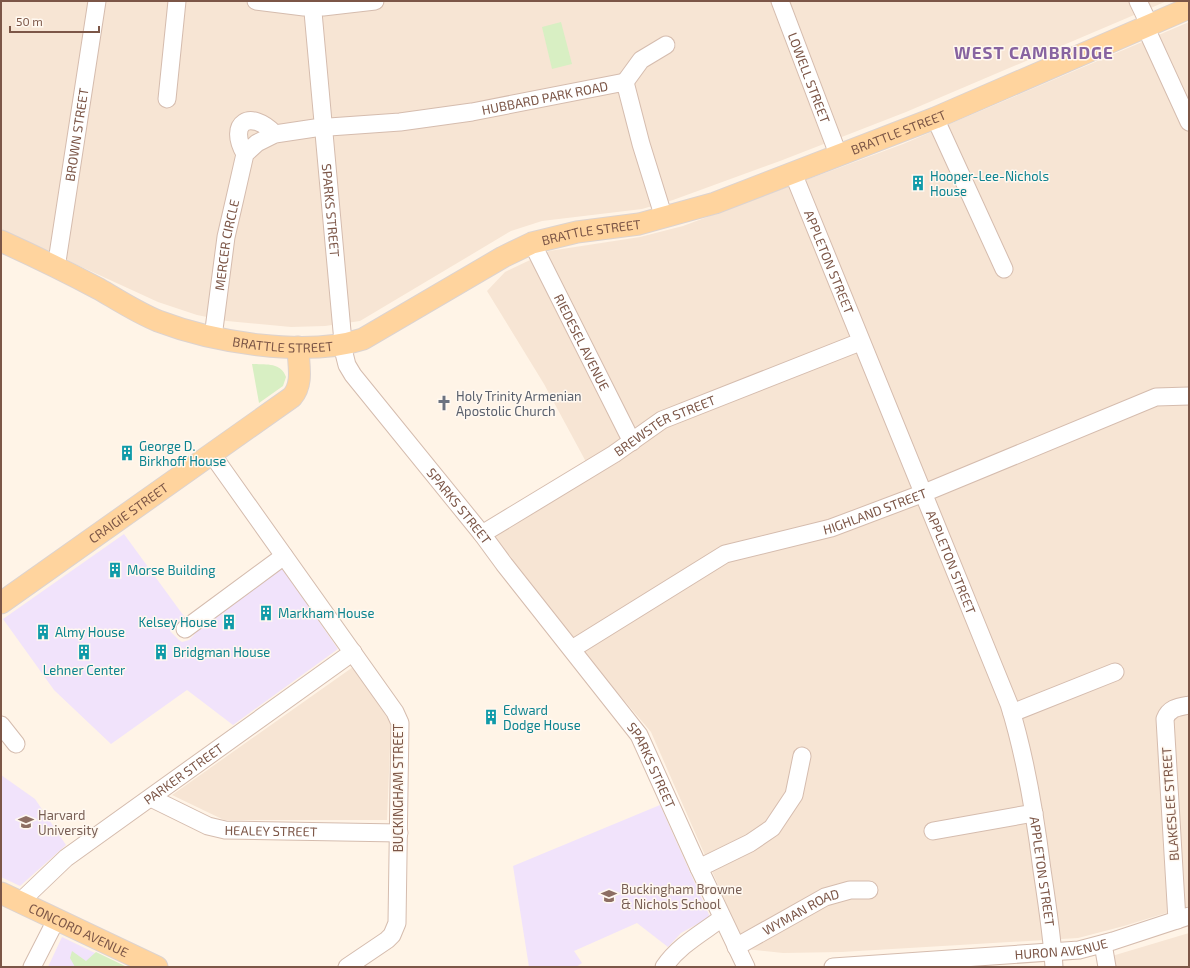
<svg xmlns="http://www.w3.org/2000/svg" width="1190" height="968" viewBox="0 0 1190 968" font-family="'Exo 2',sans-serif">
<rect width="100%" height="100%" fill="#fff4e7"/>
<!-- residential -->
<g fill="#f7e5d4">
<path d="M1,1H1167L906,112L780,161L673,200L642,209L542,221L511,231L360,321L325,326L291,327L227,321L197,315L158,302L1,230Z"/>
<path d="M1189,22V906L1124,926L1078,938L842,952L783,953L746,949L651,732L594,665L493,536L595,471L585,460L544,384L487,291L505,272L549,251L640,237L683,226L903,144Z"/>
<path d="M353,667L391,723L387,820H224L172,795Z"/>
<path d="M1189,933V967H1113L1112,956Z"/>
</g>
<!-- education -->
<g fill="#f1e3fb">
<path d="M124,534L186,619L170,631L179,640L182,642L189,640L194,635L198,627L281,567L338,649L233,725L187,690L111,744L54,690L3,619Z"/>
<path d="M1,775L35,799L66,845L20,886L1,877Z"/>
<path d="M660,805L710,917L681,933L668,947L637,923L574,951L582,963L576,967H529L513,866Z"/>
<path d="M62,937L124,967H48Z"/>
</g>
<!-- green -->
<g fill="#d8efc3">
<path d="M561,22L572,64L552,69L542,27Z"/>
<path d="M252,364C265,365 281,362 286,377L283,386L259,403Z"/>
<path d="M72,951L86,961L96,952L127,967H75L70,958Z"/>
</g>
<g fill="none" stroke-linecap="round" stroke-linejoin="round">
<defs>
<g id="minor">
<path d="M256,1L304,7H323L375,1"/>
<path id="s1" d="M312,1L344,353L347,365L353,375L482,534L504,564L639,735L699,868L746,967"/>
<path id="s2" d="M780,1L838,154"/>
<path d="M1138,1L1149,24"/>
<path d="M1145,26L1189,122"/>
<path d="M625,82L641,60L666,45"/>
<path d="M167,99L177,1"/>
<path d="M935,118L1004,269"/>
<path d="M245,154C227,123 250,108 275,134"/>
<path id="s3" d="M793,173L1009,704C1026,758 1035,814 1042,870C1047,903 1052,935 1054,967"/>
<path id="s4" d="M532,243L632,442"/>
<path id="s5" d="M56,268L97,1"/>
<path id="s6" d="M213,337L226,237L235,198L245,154L257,143L275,134L315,128L400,122L472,112L625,82L641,144L664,218"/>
<path d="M211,453L395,712L400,723L397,923L392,935L387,940L347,967"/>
<path id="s7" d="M482,534L614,454L662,420L860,342"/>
<path d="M185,629L284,556"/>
<path id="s8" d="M572,649L725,554L831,528L924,493L1156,397L1189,396"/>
<path d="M1012,713L1115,672"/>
<path d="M1,725L16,744"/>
<path id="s9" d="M151,798L208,826L225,830L399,833"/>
<path d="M933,831L1034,813"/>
<path d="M699,868L750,843L772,828L794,795L802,756"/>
<path id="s10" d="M20,902L66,858L353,652"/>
<path d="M1177,920L1165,719C1169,708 1178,707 1189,705"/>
<path d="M1103,944L1107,967"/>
<path id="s11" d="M736,947L825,897L850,890H869"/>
<path d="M32,967L56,920"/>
<path d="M664,967C678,946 702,933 722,918"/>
<path id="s12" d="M833,967L1079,950L1113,941L1189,916"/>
</g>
<g id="major">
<path id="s13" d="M1,241C34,256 67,272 99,289C118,300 138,313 158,321C213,342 306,358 363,339L503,257L532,243L577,232L639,224L715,203L935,118L1189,8"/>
<path id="s14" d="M1,603L292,397C304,383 298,364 298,347"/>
<path id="s15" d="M1,893L157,967"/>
</g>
</defs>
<!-- minor casing -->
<use href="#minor" stroke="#d5bcae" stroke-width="19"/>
<!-- major casing -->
<use href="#major" stroke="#ddd3cf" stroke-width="23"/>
<!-- minor -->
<use href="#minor" stroke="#fff" stroke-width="17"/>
<!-- major -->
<use href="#major" stroke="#ffd49e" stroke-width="21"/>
</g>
<!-- icons -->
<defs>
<symbol id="building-bare" viewBox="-9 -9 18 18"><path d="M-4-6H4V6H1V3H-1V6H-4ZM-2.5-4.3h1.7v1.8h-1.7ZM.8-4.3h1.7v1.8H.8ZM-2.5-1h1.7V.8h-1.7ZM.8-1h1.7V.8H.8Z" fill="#0f9aa8" stroke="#fff8f0" stroke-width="2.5" paint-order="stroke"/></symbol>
<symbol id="church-bare" viewBox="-9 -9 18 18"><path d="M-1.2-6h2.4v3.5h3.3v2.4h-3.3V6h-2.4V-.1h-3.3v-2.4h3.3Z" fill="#6b7280" stroke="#fff8f0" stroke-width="2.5" paint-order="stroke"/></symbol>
<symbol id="university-bare" viewBox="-9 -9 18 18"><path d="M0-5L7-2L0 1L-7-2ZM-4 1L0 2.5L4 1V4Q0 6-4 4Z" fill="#8d6e63" stroke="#fff8f0" stroke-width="2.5" paint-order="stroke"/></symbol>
<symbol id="school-bare" viewBox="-9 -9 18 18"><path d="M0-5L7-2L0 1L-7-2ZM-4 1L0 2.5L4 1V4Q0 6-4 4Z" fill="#8d6e63" stroke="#fff8f0" stroke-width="2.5" paint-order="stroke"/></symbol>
</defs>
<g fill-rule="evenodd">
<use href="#building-bare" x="907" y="172" width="22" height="22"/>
<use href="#church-bare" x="433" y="392" width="22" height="22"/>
<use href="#building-bare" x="116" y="442" width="22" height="22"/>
<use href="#building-bare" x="104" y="559" width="22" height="22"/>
<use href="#building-bare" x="255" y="602" width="22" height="22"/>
<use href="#building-bare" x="218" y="611" width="22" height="22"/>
<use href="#building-bare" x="32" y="621" width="22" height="22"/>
<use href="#building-bare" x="73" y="641" width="22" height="22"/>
<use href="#building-bare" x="150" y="641" width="22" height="22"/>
<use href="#building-bare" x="480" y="706" width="22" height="22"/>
<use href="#university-bare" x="15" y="811" width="22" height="22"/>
<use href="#school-bare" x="598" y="885" width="22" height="22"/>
</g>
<g text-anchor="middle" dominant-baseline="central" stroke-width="3" stroke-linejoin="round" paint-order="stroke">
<!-- street labels -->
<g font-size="13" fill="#7c5647" stroke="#fff8f0">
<text stroke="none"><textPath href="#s2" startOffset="82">LOWELL STREET</textPath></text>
<text stroke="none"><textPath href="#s6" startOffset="495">HUBBARD PARK ROAD</textPath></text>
<text stroke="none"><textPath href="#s13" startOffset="964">BRATTLE STREET</textPath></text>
<text stroke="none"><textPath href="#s5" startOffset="135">BROWN STREET</textPath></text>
<text stroke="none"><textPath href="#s1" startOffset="210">SPARKS STREET</textPath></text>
<text stroke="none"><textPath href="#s13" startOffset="640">BRATTLE STREET</textPath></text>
<text stroke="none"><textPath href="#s6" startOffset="93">MERCER CIRCLE</textPath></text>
<text stroke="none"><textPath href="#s3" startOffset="96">APPLETON STREET</textPath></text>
<text stroke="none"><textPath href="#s13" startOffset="304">BRATTLE STREET</textPath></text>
<text stroke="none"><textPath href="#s4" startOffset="111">RIEDESEL AVENUE</textPath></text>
<text stroke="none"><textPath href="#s7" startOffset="213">BREWSTER STREET</textPath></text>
<text stroke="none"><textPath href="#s1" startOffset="546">SPARKS STREET</textPath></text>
<text stroke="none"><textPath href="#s8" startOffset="336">HIGHLAND STREET</textPath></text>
<text stroke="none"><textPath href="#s14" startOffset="156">CRAIGIE STREET</textPath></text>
<text stroke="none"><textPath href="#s3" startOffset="420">APPLETON STREET</textPath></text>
<text stroke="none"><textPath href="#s1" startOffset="870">SPARKS STREET</textPath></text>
<text stroke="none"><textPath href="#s10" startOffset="208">PARKER STREET</textPath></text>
<text transform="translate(398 788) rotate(-90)">BUCKINGHAM STREET</text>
<text transform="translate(1170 804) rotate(-94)">BLAKESLEE STREET</text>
<text stroke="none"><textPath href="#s9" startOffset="127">HEALEY STREET</textPath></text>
<text stroke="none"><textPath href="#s3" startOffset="744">APPLETON STREET</textPath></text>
<text stroke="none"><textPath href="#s11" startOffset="74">WYMAN ROAD</textPath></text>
<text stroke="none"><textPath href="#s15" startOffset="86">CONCORD AVENUE</textPath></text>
<text stroke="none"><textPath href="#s12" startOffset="229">HURON AVENUE</textPath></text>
</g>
<!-- culture labels -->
<g font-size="13" fill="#0d838f" stroke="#fff8f0" text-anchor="start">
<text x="930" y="176">Hooper-Lee-Nichols<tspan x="930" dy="15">House</tspan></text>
<text x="139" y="446">George D.<tspan x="139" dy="15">Birkhoff House</tspan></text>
<text x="127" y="570">Morse Building</text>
<text x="278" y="613">Markham House</text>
<text x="217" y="622" text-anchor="end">Kelsey House</text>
<text x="55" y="632">Almy House</text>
<text x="173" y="652">Bridgman House</text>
<text x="84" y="670" text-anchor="middle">Lehner Center</text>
<text x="503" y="710">Edward<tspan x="503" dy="15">Dodge House</tspan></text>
</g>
<!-- worship labels -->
<g font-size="13" fill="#5b616d" stroke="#fff8f0" text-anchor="start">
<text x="456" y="396">Holy Trinity Armenian<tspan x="456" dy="15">Apostolic Church</tspan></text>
</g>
<!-- education labels -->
<g font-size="13" fill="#785e54" stroke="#fff8f0" text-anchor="start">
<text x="38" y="815">Harvard<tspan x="38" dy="15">University</tspan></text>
<text x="621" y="889">Buckingham Browne<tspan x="621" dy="15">&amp; Nichols School</tspan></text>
</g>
<!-- district labels -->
<g font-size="17" font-weight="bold" letter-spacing="1" fill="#8763a0" stroke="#fff8f0">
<text x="1034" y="52">WEST CAMBRIDGE</text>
</g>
</g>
<!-- border -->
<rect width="1190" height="968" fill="none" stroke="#7c5647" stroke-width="4"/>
<!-- scale -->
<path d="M10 26v6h89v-6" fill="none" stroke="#7c5647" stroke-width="2"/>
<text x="16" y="26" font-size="12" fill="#7c5647" stroke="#fff8f0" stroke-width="3" paint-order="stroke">50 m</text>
</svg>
